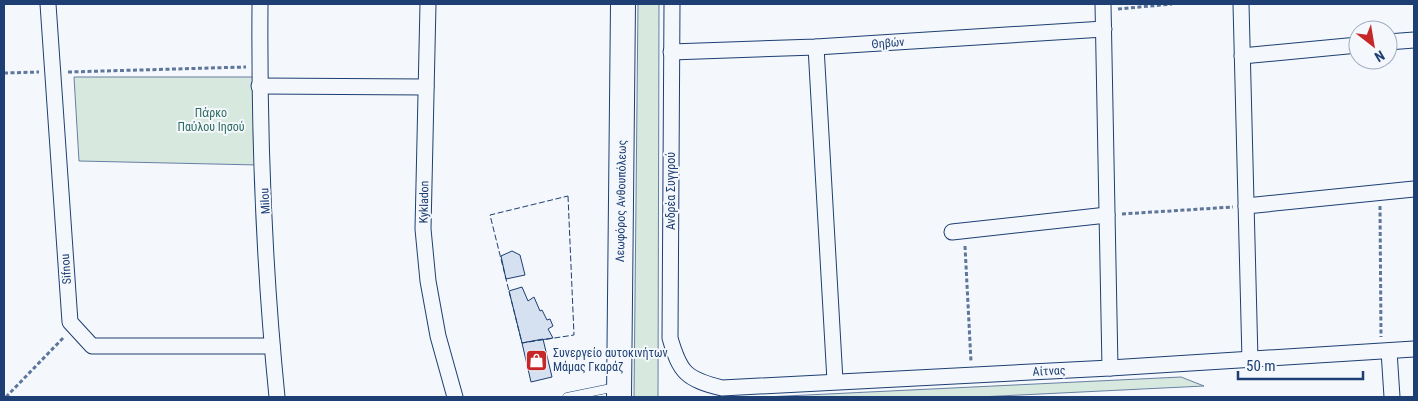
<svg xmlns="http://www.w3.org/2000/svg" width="1418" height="401" viewBox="0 0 1418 401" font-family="'Roboto Condensed',sans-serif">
<rect width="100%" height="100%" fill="#f4f7fb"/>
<!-- green -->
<g fill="#d7e8df" stroke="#687fa3">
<path d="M638,4H659L658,397H634Z"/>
<path d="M74,77H253L258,165L79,161Z"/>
<path d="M1181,377L1204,386L979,397H765Z"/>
</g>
<!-- building -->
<g fill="#d5e0f0" stroke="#1d3f73">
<path d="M512,251L520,255L525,275L506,279L501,256Z"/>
<path d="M522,287L528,301L534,297L540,311L542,310L547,320L550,319L553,326L548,329L553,338L522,343L509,291Z"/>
<path d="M543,339L552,377L531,382L522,343Z"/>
</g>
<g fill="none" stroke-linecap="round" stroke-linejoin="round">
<defs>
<path id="lane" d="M567,397L616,387"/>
<g id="street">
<path d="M48,4L70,322L92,346H272"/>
<path d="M260,4C259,134 264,268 277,397"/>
<path d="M428,4L423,229L428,281L438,336L455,397"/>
<path d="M672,4L670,338C680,373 686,379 722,388L1110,368L1414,349"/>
<path d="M1103,4L1110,368"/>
<path d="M1241,4L1250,360"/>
<path d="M1388,42L1414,40"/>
<path d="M816,47L835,381"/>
<path d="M671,52L816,47L1104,29"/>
<path d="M1242,56L1358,45"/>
<path d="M259,86L426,87"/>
<path d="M1246,206L1414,189"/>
<path d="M952,232L1107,215"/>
<path d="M1389,351L1392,397"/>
</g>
<path id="primary" d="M619,397L623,4"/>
</defs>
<!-- lane casing -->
<use href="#lane" stroke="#1d3f73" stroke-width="9"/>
<!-- street casing -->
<use href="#street" stroke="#1d3f73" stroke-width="17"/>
<!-- primary casing -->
<use href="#primary" stroke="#1d3f73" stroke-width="26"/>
<!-- path -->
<g stroke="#5e769c" stroke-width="3" stroke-dasharray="4 2.5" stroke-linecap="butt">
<path d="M1118,9L1172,4"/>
<path d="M68,72L246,67"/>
<path d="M4,73L39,72"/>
<path d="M1380,206L1381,337"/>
<path d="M1122,214L1233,207"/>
<path d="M965,246L971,362"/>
<path d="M6,397L64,337"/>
</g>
<!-- lane -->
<use href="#lane" stroke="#f4f7fb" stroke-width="8"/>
<!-- street -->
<use href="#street" stroke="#f4f7fb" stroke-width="15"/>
<!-- primary -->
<use href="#primary" stroke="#f4f7fb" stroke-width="24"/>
<!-- fence -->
<path stroke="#1d3f73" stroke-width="1" stroke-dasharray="6 2.5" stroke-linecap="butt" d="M568,196L574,335L522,343L490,215Z"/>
</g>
<!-- icons -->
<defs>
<symbol id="shop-square" viewBox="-11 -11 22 22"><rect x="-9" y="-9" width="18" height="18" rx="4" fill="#c62828" stroke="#f4f7fb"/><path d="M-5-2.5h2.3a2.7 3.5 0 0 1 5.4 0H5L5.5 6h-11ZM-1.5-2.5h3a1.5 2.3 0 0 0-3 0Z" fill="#fff"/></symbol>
</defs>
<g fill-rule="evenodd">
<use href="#shop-square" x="524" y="348" width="25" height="25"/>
</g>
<g text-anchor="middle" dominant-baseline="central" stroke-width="4" stroke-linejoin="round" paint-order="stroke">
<!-- street labels -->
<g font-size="12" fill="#1d3f73" stroke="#f4f7fb">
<text transform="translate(888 43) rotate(-4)">Θηβών</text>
<text transform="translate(671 191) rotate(-90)">Ανδρέα Συγγρού</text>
<text transform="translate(265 201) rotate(-93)">Milou</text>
<text transform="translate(621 201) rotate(-89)">Λεωφόρος Ανθουπόλεως</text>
<text transform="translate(424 202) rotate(-89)">Kykladon</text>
<text transform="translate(66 269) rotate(-94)">Sifnou</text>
<text transform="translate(1049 371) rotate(-3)">Αίτνας</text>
</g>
<!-- park labels -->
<g font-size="12" fill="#2c6c60" stroke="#f4f7fb">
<text x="211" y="113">Πἀρκο<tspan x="211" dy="14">Παὐλου Ιησού</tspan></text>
</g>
<!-- poi labels -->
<g font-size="12" fill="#1d3f73" stroke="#f4f7fb" text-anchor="start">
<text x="553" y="353">Συνεργείο αυτοκινήτων<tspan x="553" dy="14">Μάμας Γκαράζ</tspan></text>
</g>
</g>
<!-- border -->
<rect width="1418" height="401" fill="none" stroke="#1d3f73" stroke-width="10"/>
<!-- north arrow -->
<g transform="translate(1373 45) rotate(149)"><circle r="24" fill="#f4f7fb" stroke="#9eadc5"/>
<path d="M0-4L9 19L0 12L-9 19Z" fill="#c62828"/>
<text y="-8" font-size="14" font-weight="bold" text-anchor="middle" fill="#1d3f73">N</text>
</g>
<!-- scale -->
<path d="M1238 371v8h125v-8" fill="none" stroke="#1d3f73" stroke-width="2.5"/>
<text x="1246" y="371" font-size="15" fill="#1d3f73" stroke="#f4f7fb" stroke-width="4" paint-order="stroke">50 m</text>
</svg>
